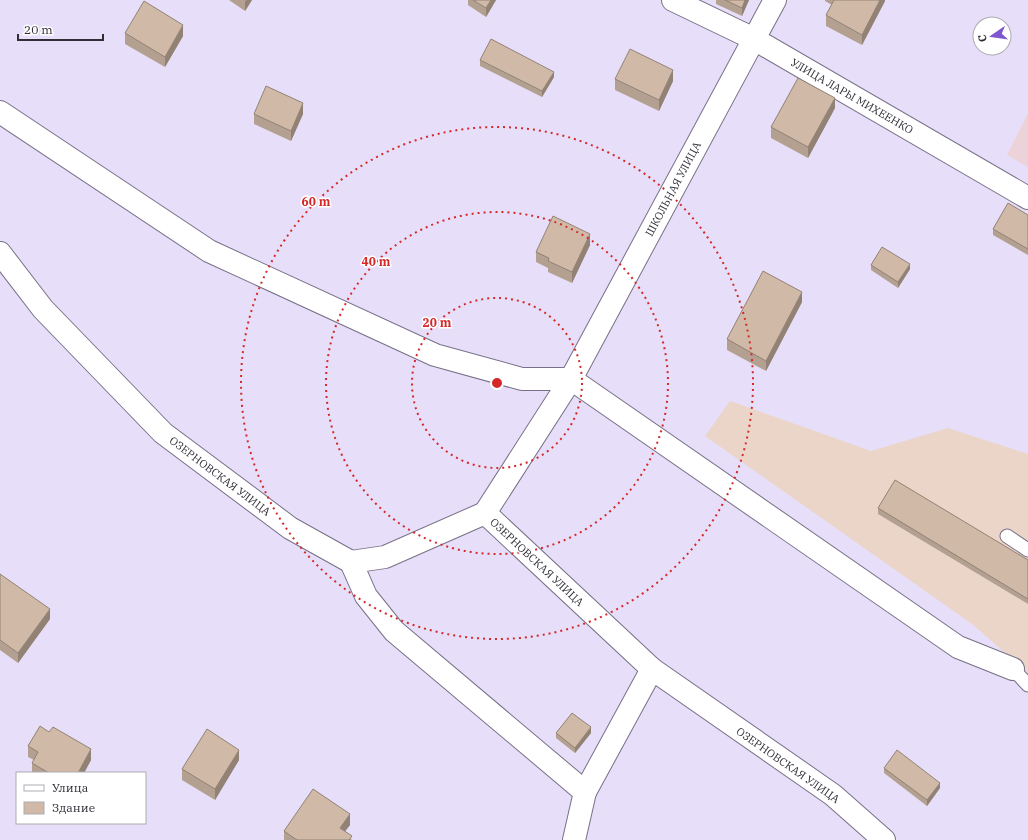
<svg xmlns="http://www.w3.org/2000/svg" width="1028" height="840" viewBox="0 0 1028 840" font-family="'IBM Plex Serif',serif">
<rect width="100%" height="100%" fill="#e7dff9"/>
<!-- industrial -->
<path fill="#ebd5c8" d="M730,401L871,451L948,428L1028,454V673L972,624L705,436Z"/>
<!-- education -->
<path fill="#ecd2d9" d="M1028,113V167L1007,155Z"/>
<g fill="none" stroke-linecap="round" stroke-linejoin="round">
<defs>
<g id="lane">
<path d="M1007,536L1028,550"/>
<path d="M1013,669L1028,685"/>
</g>
<g id="street">
<path d="M673,0L754,39L1028,198"/>
<path d="M0,112L209,251L435,355L522,379H571L958,647L1013,669"/>
<path d="M0,253L43,309L163,433L290,528L351,562L385,557L485,513L652,669L833,795L884,840"/>
<path d="M485,513L571,379L775,0"/>
<path d="M351,562L366,596L394,631L585,792"/>
<path d="M574,840L585,792L652,669"/>
</g>
</defs>
<!-- lane casing -->
<use href="#lane" stroke="#787087" stroke-width="15"/>
<!-- street casing -->
<use href="#street" stroke="#787087" stroke-width="24"/>
<!-- lane -->
<use href="#lane" stroke="#fff" stroke-width="13"/>
<!-- street -->
<use href="#street" stroke="#fff" stroke-width="22"/>
</g>
<!-- wall -->
<g fill="#b3a090">
<path d="M229,0H252L245,11Z"/>
<path d="M468,0H496L486,17L468,5Z"/>
<path d="M716,0H749L742,16L716,4Z"/>
<path d="M825,0H885V1L862,45L826,26V15L832,5L825,1Z"/>
<path d="M125,33L183,36L165,67L125,44Z"/>
<path d="M480,60L554,77L542,97L480,66Z"/>
<path d="M615,79L673,81L659,111L615,90Z"/>
<path d="M835,108L808,158L771,138V127Z"/>
<path d="M254,114H303L291,141L254,124Z"/>
<path d="M1028,215V255L993,235V229Z"/>
<path d="M590,245L572,283L548,272V268L536,262V252Z"/>
<path d="M871,265L910,269L898,288L871,270Z"/>
<path d="M802,302L766,371L727,350V339Z"/>
<path d="M878,508L1028,560V604L878,514Z"/>
<path d="M0,574L50,619L18,663L0,650Z"/>
<path d="M49,732L91,760L84,773H32V763L34,760L28,757V746Z"/>
<path d="M556,733H591L575,753L556,738Z"/>
<path d="M239,760L215,800L182,780V769Z"/>
<path d="M884,768L940,788L927,806L884,773Z"/>
<path d="M350,825L345,831L352,840H284V831Z"/>
</g>
<!-- shaded-wall -->
<g fill="#928275">
<path d="M246,0H252L245,11V2Z"/>
<path d="M491,0H496L486,17V8Z"/>
<path d="M745,0H749L742,16V8Z"/>
<path d="M880,0H885V1L862,45V35Z"/>
<path d="M183,25V36L165,67V57Z"/>
<path d="M673,70V81L659,111V100Z"/>
<path d="M554,72V77L542,97V91Z"/>
<path d="M835,98V108L808,158V147Z"/>
<path d="M303,103V114L291,141V131Z"/>
<path d="M590,234V245L572,283V272Z"/>
<path d="M910,264V269L898,288V282Z"/>
<path d="M802,292V302L766,371V361Z"/>
<path d="M50,609V619L18,663V653Z"/>
<path d="M591,727V733L575,753V748Z"/>
<path d="M91,749V760L84,773H78Z"/>
<path d="M239,750V760L215,800V789Z"/>
<path d="M940,783V788L927,806V800Z"/>
<path d="M350,814V825L340,838V828Z"/>
</g>
<!-- building -->
<g fill="#d0baa7" stroke="#928275">
<path d="M473,0H491L486,8Z"/>
<path d="M725,0H745L742,8Z"/>
<path d="M834,0H880L862,35L826,15Z"/>
<path d="M144,1L183,25L165,57L125,33Z"/>
<path d="M491,39L554,72L542,91L480,60Z"/>
<path d="M630,49L673,70L659,100L615,79Z"/>
<path d="M798,78L835,98L808,147L771,127Z"/>
<path d="M266,86L303,103L291,131L254,114Z"/>
<path d="M1008,203L1028,215V249L993,229Z"/>
<path d="M553,216L590,234L572,272L548,261L549,258L536,252Z"/>
<path d="M882,247L910,264L898,282L871,265Z"/>
<path d="M763,271L802,292L766,361L727,339Z"/>
<path d="M895,480L1028,560V599L878,508Z"/>
<path d="M0,574L50,609L18,653L0,640Z"/>
<path d="M572,713L591,727L575,748L556,733Z"/>
<path d="M40,726L49,732L53,727L91,749L78,773H49L32,763L38,752L28,746Z"/>
<path d="M207,729L239,750L215,789L182,769Z"/>
<path d="M897,750L940,783L927,800L884,768Z"/>
<path d="M313,789L350,814L340,828L352,836L349,840H297L284,831Z"/>
</g>
<!-- distance rings -->
<g fill="none" stroke="#d62828" stroke-width="2" stroke-dasharray="2 4">
<circle cx="497" cy="383" r="85"/>
<circle cx="497" cy="383" r="171"/>
<circle cx="497" cy="383" r="256"/>
</g>
<g text-anchor="middle" dominant-baseline="central" stroke-width="3" stroke-linejoin="round" paint-order="stroke">
<!-- street labels -->
<g font-size="11" fill="#312d37" stroke="#fff">
<text transform="translate(852 96) rotate(30)">УЛИЦА ЛАРЫ МИХЕЕНКО</text>
<text transform="translate(673 189) rotate(-62)">ШКОЛЬНАЯ УЛИЦА</text>
<text transform="translate(220 476) rotate(37)">ОЗЕРНОВСКАЯ УЛИЦА</text>
<text transform="translate(537 562) rotate(43)">ОЗЕРНОВСКАЯ УЛИЦА</text>
<text transform="translate(788 765) rotate(35)">ОЗЕРНОВСКАЯ УЛИЦА</text>
</g>
</g>
<circle cx="497" cy="383" r="6" fill="#d62828" stroke="#fff" stroke-width="2"/>
<g font-size="12" text-anchor="middle" font-weight="bold" fill="#d62828" stroke="#fff" stroke-width="3" stroke-linejoin="round" paint-order="stroke">
<text x="316" y="206">60 m</text>
<text x="376" y="266">40 m</text>
<text x="437" y="327">20 m</text>
</g>
<!-- legend -->
<rect x="16" y="772" width="130" height="52" fill="#ffffff" stroke="#adabaf"/>
<rect x="24" y="785" width="20" height="6" fill="#ffffff" stroke="#adabaf"/>
<text x="52" y="792" font-size="12" fill="#312d37">Улица</text>
<rect x="24" y="802" width="20" height="12" fill="#d0baa7" stroke="#adabaf"/>
<text x="52" y="812" font-size="12" fill="#312d37">Здание</text>
<!-- north arrow -->
<g transform="translate(992 36) rotate(257)"><circle r="19" fill="#ffffff" stroke="#adabaf"/>
<path d="M0-3L7 15L0 10L-7 15Z" fill="#7e57d0"/>
<text y="-6" font-size="11" font-weight="bold" text-anchor="middle" fill="#312d37">С</text>
</g>
<!-- scale -->
<path d="M18 34v6h85v-6" fill="none" stroke="#312d37" stroke-width="2"/>
<text x="24" y="34" font-size="12" fill="#312d37" stroke="#ffffff" stroke-width="3" paint-order="stroke">20 m</text>
</svg>
